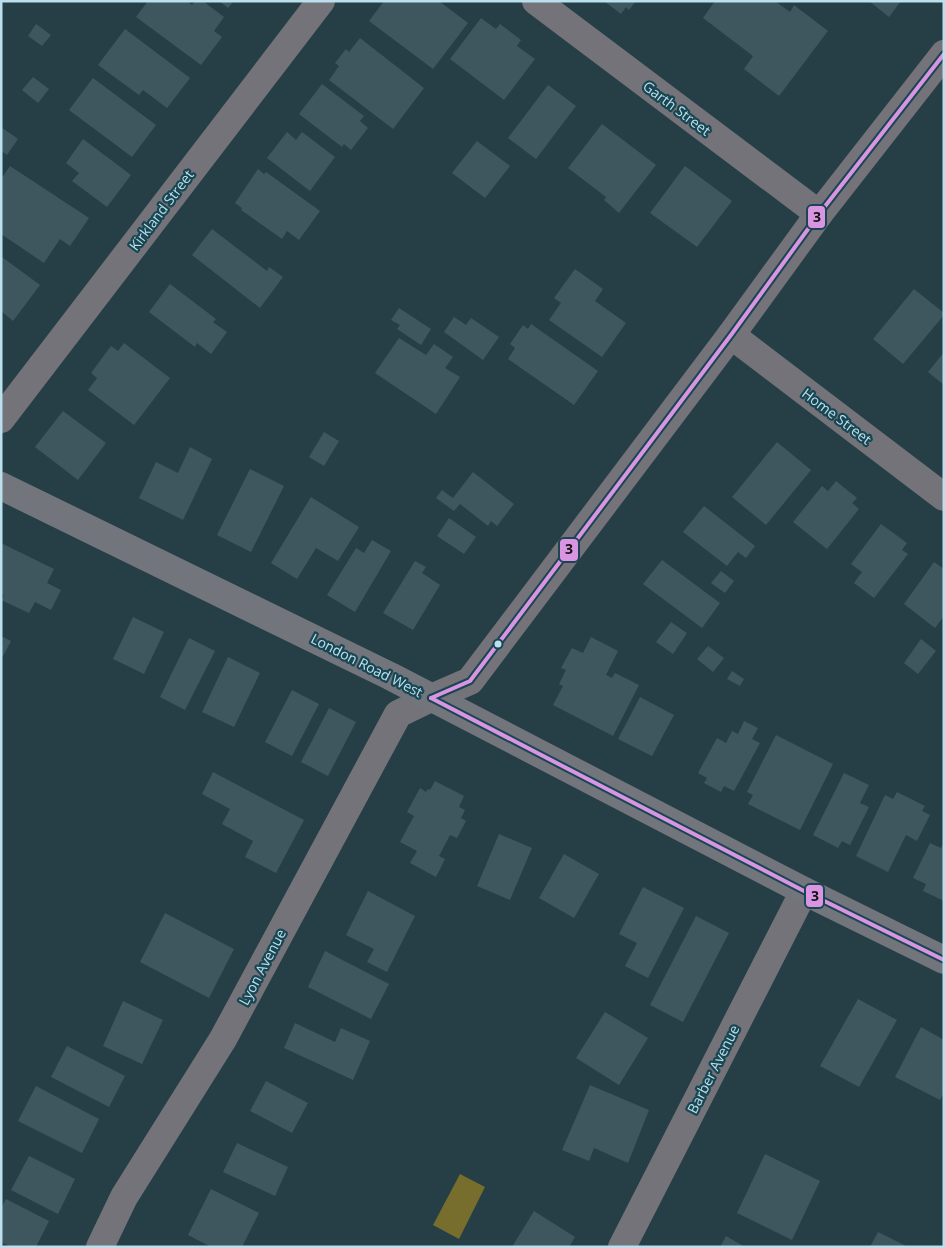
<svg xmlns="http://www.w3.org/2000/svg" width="945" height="1248" viewBox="0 0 945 1248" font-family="'Open Sans',sans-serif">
<rect width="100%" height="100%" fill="#263e45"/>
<!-- water -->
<path fill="#776d2c" d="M460,1174L485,1187L459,1239L433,1225Z"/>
<!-- building -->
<g fill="#3e575e">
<path d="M148,1H187L192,5L195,1H203L224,17L214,31L222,37L201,65L136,17Z"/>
<path d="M219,1H234L228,8Z"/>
<path d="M384,1H439L468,23L433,69L369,21Z"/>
<path d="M604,1H636L629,10L626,7L621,14Z"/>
<path d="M715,1H775L790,12L794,5L828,31L779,96L744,69L753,56L703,18Z"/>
<path d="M869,1H901L889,17Z"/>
<path d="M481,18L496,29L500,24L521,40L517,46L535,59L504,100L450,59Z"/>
<path d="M36,24L51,35L42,46L28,36Z"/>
<path d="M125,29L190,78L167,108L143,90L139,95L98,65Z"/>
<path d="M360,38L424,88L393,129L329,80L339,66L335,63L346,49L349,52Z"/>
<path d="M33,77L49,89L38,103L22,90Z"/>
<path d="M93,78L156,125L132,157L69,110Z"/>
<path d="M322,84L364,116L360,121L368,128L351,150L344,144L342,147L299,114Z"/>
<path d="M548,85L576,106L536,159L508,138Z"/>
<path d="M602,124L656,165L619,213L604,200L606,197L568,168Z"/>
<path d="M1,127L18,139L7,155L1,151Z"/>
<path d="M287,132L296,140L302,132L335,157L310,191L267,158Z"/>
<path d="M83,139L131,175L107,207L72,181L79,173L66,163Z"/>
<path d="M477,141L510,166L485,198L452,173Z"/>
<path d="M10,166L89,218L70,246L60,239L44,263L1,234V179Z"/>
<path d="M685,166L732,201L697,247L650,213Z"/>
<path d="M258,169L264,174L266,172L320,211L299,240L287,231L282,239L241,210L242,208L235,203Z"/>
<path d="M212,229L267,271L269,267L283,277L260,308L192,255Z"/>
<path d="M2,257L40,285L13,321L1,311V259Z"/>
<path d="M575,269L603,289L595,301L626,323L602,357L549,320L561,303L554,298Z"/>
<path d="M170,284L216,319L213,322L227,332L211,354L197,343L195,347L149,312Z"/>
<path d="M914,289L944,313V315L903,364L873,339Z"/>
<path d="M399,308L431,329L421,345L397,329L400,325L391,320Z"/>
<path d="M454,317L466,325L471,318L499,337L483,360L444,332Z"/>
<path d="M531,324L598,371L574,405L508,359L515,348L510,344L523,325L528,329Z"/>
<path d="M399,338L426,355L434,344L453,357L445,368L460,377L436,414L375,373Z"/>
<path d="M124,343L170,378L134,425L88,390L97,378L91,373L111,346L118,351Z"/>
<path d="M944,352V385L928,372Z"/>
<path d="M63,411L106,443L78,480L35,447Z"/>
<path d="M324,432L339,441L324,466L309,457Z"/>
<path d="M777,442L811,470L766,525L732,497Z"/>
<path d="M190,447L212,459L183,520L139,498L156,462L178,473Z"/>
<path d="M250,469L284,486L251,552L217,535Z"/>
<path d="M473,472L514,504L497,526L491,521L488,526L460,504L454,511L436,498L442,490L453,498Z"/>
<path d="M836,481L857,498L852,503L859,509L827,549L793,522L822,486L828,491Z"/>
<path d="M311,497L359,527L338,561L316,548L297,579L271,563Z"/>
<path d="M704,506L755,546L746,558L738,552L727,566L683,532Z"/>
<path d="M449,518L476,537L464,554L437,536Z"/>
<path d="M881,524L907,543L902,550L908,554L874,598L854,583L862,572L851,564Z"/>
<path d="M372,540L391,551L355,612L327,595L356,548L364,553Z"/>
<path d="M1,543L54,569L47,583L61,590L51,610L35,602L29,613L1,600L4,595L1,594Z"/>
<path d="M662,560L720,603L702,628L643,584Z"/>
<path d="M415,561L426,567L422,573L440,585L413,630L383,613Z"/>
<path d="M934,562L944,569V616L935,628L904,604Z"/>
<path d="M721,571L734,581L725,593L711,583Z"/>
<path d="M133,617L164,632L144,674L113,659Z"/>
<path d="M671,622L687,633L673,654L656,642Z"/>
<path d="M1,636L11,641L1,660Z"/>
<path d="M591,637L618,651L606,675L612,678L615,673L639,685L613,736L553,705L563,686L559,684L566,670L561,668L572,648L583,653Z"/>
<path d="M189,638L215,651L185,710L160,697Z"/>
<path d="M921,639L936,651L918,674L904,663Z"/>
<path d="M708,646L724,658L713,672L697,659Z"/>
<path d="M228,657L260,673L234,727L202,712Z"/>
<path d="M732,671L744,679L740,686L727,679Z"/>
<path d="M292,690L319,704L292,756L265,742Z"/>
<path d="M640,697L674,715L652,756L618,739Z"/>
<path d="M329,708L356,722L328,776L301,762Z"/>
<path d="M744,721L758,728L752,739L760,743L734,791L724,786L721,792L704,783L707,778L698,773L717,738L726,743L732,731L738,734Z"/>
<path d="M776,735L833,764L800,830L748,804L753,795L747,792Z"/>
<path d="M213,772L304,820L276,873L245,857L253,841L222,824L230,809L202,794Z"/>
<path d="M844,773L869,785L860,803L869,807L850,845L842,841L838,848L813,835Z"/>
<path d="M435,781L464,796L459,807L465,810L461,818L466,821L457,838L450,835L439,856L445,859L436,877L410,863L417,851L400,842L414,816L407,812L420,788L426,792L428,789L430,790Z"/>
<path d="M897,792L925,806L922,811L930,815L917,841L906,835L888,872L856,856L885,795L893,799Z"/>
<path d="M499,834L532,848L510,900L477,886Z"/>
<path d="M944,842V901L923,891L926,884L913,878L930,843L941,848Z"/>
<path d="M564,854L599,874L574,918L539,898Z"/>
<path d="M643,887L684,908L648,978L625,966L637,943L619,934Z"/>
<path d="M368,891L415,916L387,972L367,962L374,949L346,935Z"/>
<path d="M165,913L234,949L209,998L140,962Z"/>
<path d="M696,916L729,933L683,1022L650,1005Z"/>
<path d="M325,951L389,984L371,1019L308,987Z"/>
<path d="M858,999L897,1020L859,1087L820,1066Z"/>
<path d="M123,1001L163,1020L142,1064L103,1046Z"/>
<path d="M605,1012L648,1038L619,1085L576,1058Z"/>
<path d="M295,1023L335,1042L341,1028L370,1041L353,1080L284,1048Z"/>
<path d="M921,1027L944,1040V1092L940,1100L895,1077Z"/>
<path d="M67,1046L125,1076L109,1107L51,1077Z"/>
<path d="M266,1081L308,1103L292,1133L250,1111Z"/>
<path d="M590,1085L649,1110L628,1163L594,1148L589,1161L562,1150Z"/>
<path d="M36,1086L99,1119L82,1153L18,1121Z"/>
<path d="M237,1143L288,1167L275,1196L223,1172Z"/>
<path d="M765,1154L820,1181L792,1240L737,1213Z"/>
<path d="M29,1156L75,1179L58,1214L11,1190Z"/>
<path d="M211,1189L259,1213L242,1247H211L188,1235Z"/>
<path d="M6,1199L49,1221L36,1247H11L1,1242V1208Z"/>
<path d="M534,1211L575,1237L569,1247H512Z"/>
<path d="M878,1232L908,1247H870Z"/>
<path d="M726,1236L745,1247H720Z"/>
</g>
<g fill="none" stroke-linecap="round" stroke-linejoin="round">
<!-- street -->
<g stroke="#737379" stroke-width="28">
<path d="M536,1L819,214"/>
<path d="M731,335L944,497"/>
<path d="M1,419L321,1"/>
<path d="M100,1247L124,1197L223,1039L398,714L431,698L470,681L731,335L819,214L944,54"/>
<path d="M622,1247L804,891"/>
</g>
<!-- secondary -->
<path stroke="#72757c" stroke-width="28" d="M1,486L390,676L804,891L944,960"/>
<defs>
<g id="bus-1">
<path d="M431,698L470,681L731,335L819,214L944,54"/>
<path d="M431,698L804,891L944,960"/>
</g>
</defs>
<!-- bus-1 casing -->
<use href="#bus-1" stroke="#194652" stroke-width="8"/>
<!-- bus-1 -->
<use href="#bus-1" stroke="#d995e2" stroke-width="4"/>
</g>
<!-- markers -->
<circle fill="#b9e0ec" stroke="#194652" stroke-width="2" cx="498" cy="644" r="4.5"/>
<g text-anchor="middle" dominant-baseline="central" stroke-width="4.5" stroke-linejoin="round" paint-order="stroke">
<!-- street labels -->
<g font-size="14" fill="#b9e0ec" stroke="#194652">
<text transform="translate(677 108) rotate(37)">Garth Street</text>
<text transform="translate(161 210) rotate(-53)">Kirkland Street</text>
<text transform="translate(837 416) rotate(37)">Home Street</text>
<text transform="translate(367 665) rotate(27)">London Road West</text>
<text transform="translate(262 967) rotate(-62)">Lyon Avenue</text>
<text transform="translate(713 1069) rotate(-63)">Barber Avenue</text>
</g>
</g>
<g stroke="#194652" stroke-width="2">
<rect x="807" y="205" width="19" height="24" rx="5" fill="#d995e2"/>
<rect x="559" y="538" width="20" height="24" rx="5" fill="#d995e2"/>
<rect x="805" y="884" width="19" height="24" rx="5" fill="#d995e2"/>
</g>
<g font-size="14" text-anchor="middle" font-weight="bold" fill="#111">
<text x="817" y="222">3</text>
<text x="569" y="554">3</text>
<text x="815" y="901">3</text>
</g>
<!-- border -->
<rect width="945" height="1248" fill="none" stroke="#b9e0ec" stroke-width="5"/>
</svg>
